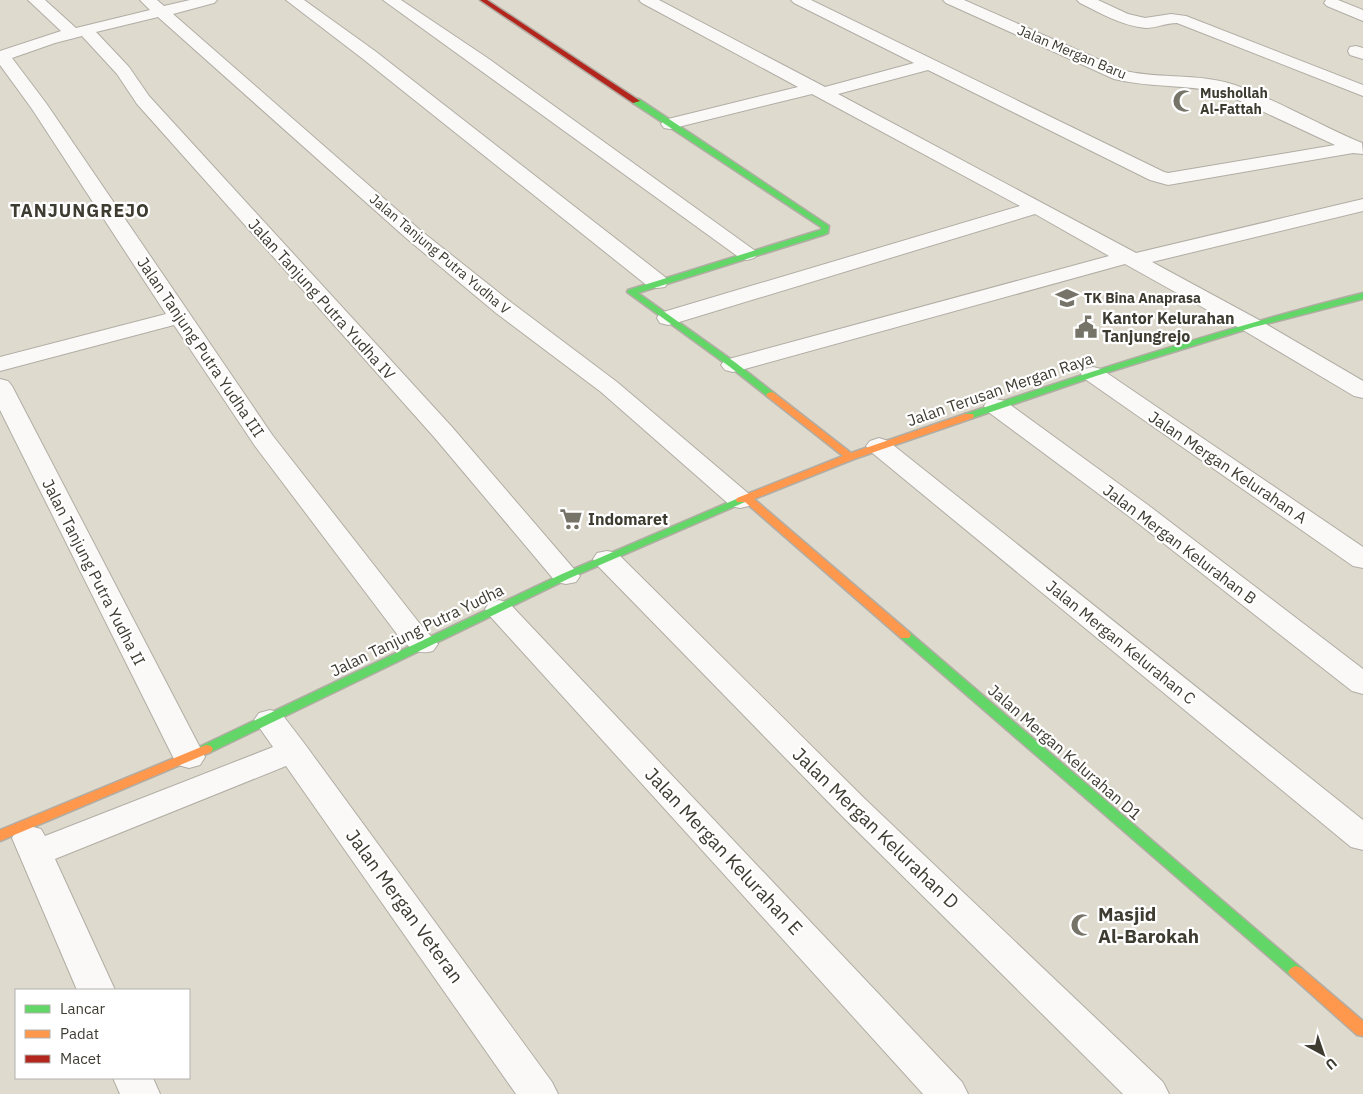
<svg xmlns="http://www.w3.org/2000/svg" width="1363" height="1094" viewBox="0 0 1363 1094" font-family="'IBM Plex Sans',sans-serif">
<rect width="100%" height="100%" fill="#dfdace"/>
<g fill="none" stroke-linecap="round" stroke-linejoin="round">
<defs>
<g id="street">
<path d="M28,0H45L76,28L150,10L140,0H157L164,6L190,0H217L214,3L173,14L420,230L512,303L617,382L749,494L753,500L749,506L740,508L731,506L601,392L496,313L406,238L158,17L96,32L129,67L149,96L452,427L580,576L576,582L566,584L556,582L434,437L137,104L117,74L82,36L55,43L12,58L46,103L273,436L420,624L438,644L433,651C417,655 411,649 400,638L255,446L174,325L0,371V357L166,314L32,109L0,65V51L61,31Z"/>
<path d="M286,0H304L375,51L665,277L668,282L665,287L657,288L649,287L363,59Z"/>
<path d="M383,0H401L489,59L754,250L758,254L754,258L747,260L740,258Z"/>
<path d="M639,0H659L825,87L914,63L794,3L791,0H811L1164,172L1168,173L1335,145L1223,93C1187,84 1150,88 1114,79L946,3L943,0H964L1125,71C1161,79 1200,73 1235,85C1279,101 1319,125 1362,143L1363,154L1353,153L1168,185L1150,180L928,70L838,94L1136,253L1363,199V211L1152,262L1259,320L1363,381V398L1354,396L1243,330L1125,264L741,370L733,372L725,370L721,365L725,360L1109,256L1035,214L676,323L668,325L660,323L657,318L660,313L1020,206L812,94L670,129L664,128L661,124L664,120L798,87L642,3Z"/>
<path d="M1077,0H1098L1128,14L1145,18L1171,14L1186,16L1363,85V96L1177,23C1166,23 1156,28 1146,28C1122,26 1100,13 1080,3Z"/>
<path d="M1326,0H1338L1363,10V21L1327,6L1324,3Z"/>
<path d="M1356,46L1363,48V59L1350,55L1348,51L1350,47Z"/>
<path d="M1093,367L1101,369L1363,547V568L1353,566L1085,379L1081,374L1085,369Z"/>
<path d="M0,379L8,381L12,386L205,757L200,765L189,768L178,765L173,757L0,410Z"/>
<path d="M996,399L1005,401L1148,505L1363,669V694L1352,691L1130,517L987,411L984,406L987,401Z"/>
<path d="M879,438L888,441L1363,820V850L1351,847L870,451L866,446L870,441Z"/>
<path d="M607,551L617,553L866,800L1163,1082L1169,1094H1123L842,816L597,565L593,559L597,553Z"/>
<path d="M499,600L509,603L962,1082L968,1094H923L489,615L485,609L489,603Z"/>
<path d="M270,710L281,713L304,743L552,1082L558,1094H516L286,766L55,859L115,990H77L12,838L17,829L29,826L41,829L45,836L273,747L254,720L259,713Z"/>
<path d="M113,1078H153L160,1094H120Z"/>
</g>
<g id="fast">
<path d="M633,99H639L829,226L828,233L823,235L638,293L736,363L774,393L776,395L774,397H768L730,367L627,292L628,290L817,231L821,230V227L633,103Z"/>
<path d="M1363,293V299L1254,327L1096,376L973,418H965L964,416L965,414C1097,369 1228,327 1363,293Z"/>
<path d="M741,497L746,500L745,502L570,578L211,752H201L199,749L201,746L562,574Z"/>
<path d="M905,631L909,632L1301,968L1304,972L1301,976L1296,978L1291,976L901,638L899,635L901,632Z"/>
</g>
<g id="slow">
<path d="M771,392L774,393L851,453L965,414H973L974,416L973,418L854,459L754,499L909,632L911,635L909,638H901L745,502H737L736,500L737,498L843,456L768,397L766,395L768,393Z"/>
<path d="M206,745L211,746L213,749L211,752L0,841V830Z"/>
<path d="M1296,966L1301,968L1363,1021V1036L1357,1035L1291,976L1288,972L1291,968Z"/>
</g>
<path id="jam" d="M480,0H487L640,101L633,103Z"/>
</defs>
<!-- street casing -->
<use href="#street" stroke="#b1ada4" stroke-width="2"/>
<!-- fast casing -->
<use href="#fast" stroke="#b1ada4" stroke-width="3"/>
<!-- slow casing -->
<use href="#slow" stroke="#b1ada4" stroke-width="3"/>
<!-- jam casing -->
<use href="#jam" stroke="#b1ada4" stroke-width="3"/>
<!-- street -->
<use href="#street" fill="#faf9f8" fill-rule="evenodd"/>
<!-- fast -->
<use href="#fast" fill="#63d668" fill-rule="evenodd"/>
<!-- slow -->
<use href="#slow" fill="#ff974d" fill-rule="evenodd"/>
<!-- jam -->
<use href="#jam" fill="#b3261e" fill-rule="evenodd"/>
</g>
<!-- icons -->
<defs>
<symbol id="mosque-bare" viewBox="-9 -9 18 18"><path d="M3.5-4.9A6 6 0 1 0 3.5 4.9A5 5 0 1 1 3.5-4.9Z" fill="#767368" stroke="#fff" stroke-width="2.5" paint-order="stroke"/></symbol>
<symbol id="school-bare" viewBox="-9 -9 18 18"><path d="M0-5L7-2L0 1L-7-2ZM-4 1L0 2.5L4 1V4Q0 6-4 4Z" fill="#767368" stroke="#fff" stroke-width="2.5" paint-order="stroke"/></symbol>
<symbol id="civic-bare" viewBox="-9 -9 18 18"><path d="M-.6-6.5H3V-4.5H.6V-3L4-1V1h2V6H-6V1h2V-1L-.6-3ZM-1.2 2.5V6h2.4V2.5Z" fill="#767368" stroke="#fff" stroke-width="2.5" paint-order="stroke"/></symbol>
<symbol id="supermarket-bare" viewBox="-9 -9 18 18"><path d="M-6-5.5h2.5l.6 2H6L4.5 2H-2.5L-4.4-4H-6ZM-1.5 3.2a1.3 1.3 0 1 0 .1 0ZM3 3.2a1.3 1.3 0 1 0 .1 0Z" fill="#767368" stroke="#fff" stroke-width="2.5" paint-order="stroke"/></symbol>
</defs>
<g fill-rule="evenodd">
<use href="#mosque-bare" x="1168" y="85" width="32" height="32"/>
<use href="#school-bare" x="1051" y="282" width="32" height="32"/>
<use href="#civic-bare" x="1070" y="311" width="32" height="32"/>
<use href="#supermarket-bare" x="555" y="503" width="32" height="32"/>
<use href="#mosque-bare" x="1066" y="909" width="32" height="32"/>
</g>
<g text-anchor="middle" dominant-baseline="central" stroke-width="4.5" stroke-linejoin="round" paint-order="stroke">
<!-- far-street labels -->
<g font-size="14" fill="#3e3b31" stroke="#fff">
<text transform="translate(1072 52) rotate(23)">Jalan Mergan Baru</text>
<text transform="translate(440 254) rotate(40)">Jalan Tanjung Putra Yudha V</text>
</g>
<!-- far-poi labels -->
<g font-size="14" font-weight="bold" fill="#3e3b31" stroke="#fff" text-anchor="start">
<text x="1200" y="93">Mushollah<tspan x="1200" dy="16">Al-Fattah</tspan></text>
<text x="1084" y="298">TK Bina Anaprasa</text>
</g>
<!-- street labels -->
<g font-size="16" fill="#3e3b31" stroke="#fff">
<text transform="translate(322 299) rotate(48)">Jalan Tanjung Putra Yudha IV</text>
<text transform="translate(201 347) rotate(56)">Jalan Tanjung Putra Yudha III</text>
<text transform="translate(1000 389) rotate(-19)">Jalan Terusan Mergan Raya</text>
<text transform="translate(1228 467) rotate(34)">Jalan Mergan Kelurahan A</text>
<text transform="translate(1180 544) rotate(37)">Jalan Mergan Kelurahan B</text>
<text transform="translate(94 572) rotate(63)">Jalan Tanjung Putra Yudha II</text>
<text transform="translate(417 630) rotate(-26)">Jalan Tanjung Putra Yudha</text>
<text transform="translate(1121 642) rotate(39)">Jalan Mergan Kelurahan C</text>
<text transform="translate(1065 752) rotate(41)">Jalan Mergan Kelurahan D1</text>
</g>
<!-- poi labels -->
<g font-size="16" font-weight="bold" fill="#3e3b31" stroke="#fff" text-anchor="start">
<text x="1102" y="318">Kantor Kelurahan<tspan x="1102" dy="18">Tanjungrejo</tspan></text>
<text x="588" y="519">Indomaret</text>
</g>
<!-- far-district labels -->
<g font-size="18" font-weight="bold" letter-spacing="1" fill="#3e3b31" stroke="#fff">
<text x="80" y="210">TANJUNGREJO</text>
</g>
<!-- near-street labels -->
<g font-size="19" fill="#3e3b31" stroke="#fff">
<text transform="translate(876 828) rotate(44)">Jalan Mergan Kelurahan D</text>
<text transform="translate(724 851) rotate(47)">Jalan Mergan Kelurahan E</text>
<text transform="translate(405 906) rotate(54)">Jalan Mergan Veteran</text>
</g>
<!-- near-poi labels -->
<g font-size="19" font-weight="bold" fill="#3e3b31" stroke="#fff" text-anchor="start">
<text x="1098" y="914">Masjid<tspan x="1098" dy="22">Al-Barokah</tspan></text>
</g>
</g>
<!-- legend -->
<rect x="15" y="989" width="175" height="90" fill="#ffffff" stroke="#b2b1ad"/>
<rect x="25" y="1005" width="25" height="8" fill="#63d668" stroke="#b2b1ad"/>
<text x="60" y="1014" font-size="15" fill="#3e3b31">Lancar</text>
<rect x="25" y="1030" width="25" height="8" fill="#ff974d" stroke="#b2b1ad"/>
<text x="60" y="1039" font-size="15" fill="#3e3b31">Padat</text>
<rect x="25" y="1055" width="25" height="8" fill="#b3261e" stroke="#b2b1ad"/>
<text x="60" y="1064" font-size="15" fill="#3e3b31">Macet</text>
<!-- north arrow -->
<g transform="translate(1323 1054) rotate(140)" stroke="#ffffff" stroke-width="4" paint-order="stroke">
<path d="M0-4L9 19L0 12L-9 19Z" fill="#3e3b31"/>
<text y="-8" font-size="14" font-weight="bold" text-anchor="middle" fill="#3e3b31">U</text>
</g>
</svg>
